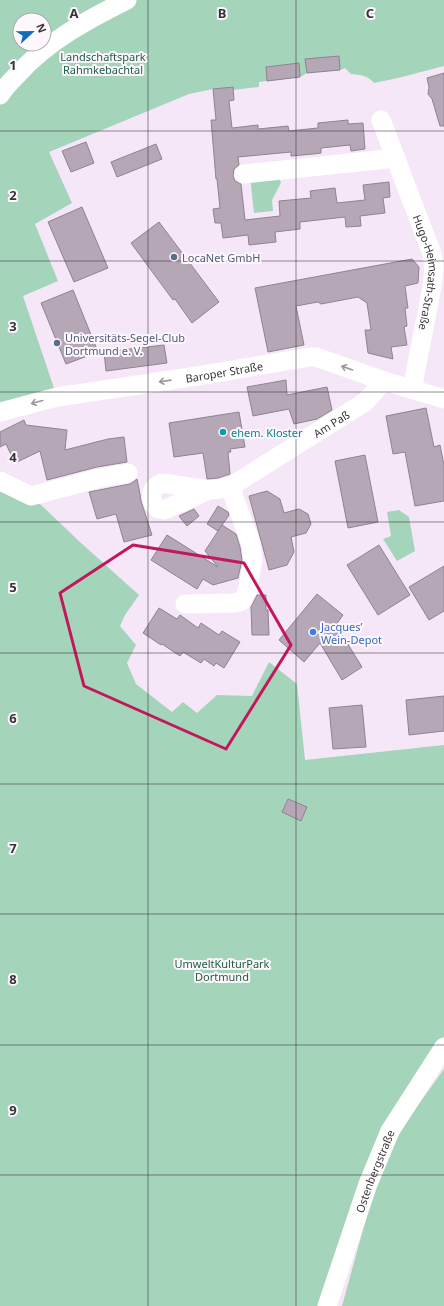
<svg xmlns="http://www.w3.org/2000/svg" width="444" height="1306" viewBox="0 0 444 1306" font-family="'Noto Sans',sans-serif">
<rect width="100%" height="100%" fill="#f6e7f8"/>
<!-- green -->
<g fill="#a4d4b9" fill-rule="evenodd">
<path d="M0,0H444V66L398,78L374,83C367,75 361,75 351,74L345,68L340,70L307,73L300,77L259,82V87L233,90L232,87L213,89L189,94L49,152L72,203L35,224L58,281L23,296L57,397L0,412ZM20,20H44V44H20Z"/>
<path d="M278,173L281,183L272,200L273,211L254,213L250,176Z"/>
<path d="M0,481L40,504L81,543L139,595L125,615L120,626L136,645L127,663L136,684L172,712L183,702L197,713L217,695L252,696L269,662L297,684L305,760L444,745V1037L409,1089L323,1306H0Z"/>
<path d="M399,510L409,517L415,551L397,561L383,539L391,536L387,512Z"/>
<path d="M444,1069V1306H342L372,1197L401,1129Z"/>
</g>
<!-- building -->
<g fill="#b6a7b7" stroke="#908292">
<path d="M339,56L340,70L307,73L305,59Z"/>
<path d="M299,63L300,77L267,81L266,67Z"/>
<path d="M444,73V126H440L432,99L428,94L429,87L427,78Z"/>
<path d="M233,87L234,100L229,101L232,128L258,125V129L288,126L289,131L318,128V123L348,120V124L363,123L365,149L351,151L350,145L321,148V153L313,154L291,156V152L238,157L239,165L234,169L233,176L235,181L241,184L245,220L280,216L279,201L311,198L310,191L335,188L337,203L365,200L363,185L389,182L390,197L383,198L385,213L360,216L361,226L346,227L345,217L300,222V229L275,232L276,242L249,245L248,235L223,238L221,223H215L213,209L220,208L217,179H216L211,120H216L213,89Z"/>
<path d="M86,142L94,163L71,172L62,151Z"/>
<path d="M156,144L162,159L117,177L111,162Z"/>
<path d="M82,207L108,268L74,282L48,222Z"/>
<path d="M159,222L219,302L192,323L175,299L173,300L131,243Z"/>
<path d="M412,259L419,267L418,283L405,286L408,308H405L407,326L404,327L407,345L391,347L393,359L368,353L365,330H371L367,303L358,297L321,304L318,302L296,306L304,345L268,352L255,288Z"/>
<path d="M73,290L98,352L66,364L41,303Z"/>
<path d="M164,345L167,363L106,371L104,352Z"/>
<path d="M286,380L287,395L327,387L332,410L317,419L294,424L289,409L253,416L247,387Z"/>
<path d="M426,408L434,447L440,445L444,465V501L415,506L405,452L393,454L386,416Z"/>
<path d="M239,412L245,447L230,449L231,452H228L230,474L218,478L207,479L203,453L174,457L169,423Z"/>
<path d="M24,420L26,425L67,430L65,450L108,439L124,437L127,462L97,467L47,480L40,451L15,463L6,444L0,447V432Z"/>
<path d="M365,455L378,522L348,528L335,461Z"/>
<path d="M137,479L140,494L141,501L152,535L124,542L116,514L97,519L89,492L130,484Z"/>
<path d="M267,491L280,499L284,513L299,509L308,514L311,524L306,533L291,537L294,552L287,565L269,570L249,496Z"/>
<path d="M218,506L228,512L229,515L218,531L207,524Z"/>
<path d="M194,509L199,516L187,526L179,516Z"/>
<path d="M222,525L236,534L240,547L242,560L238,578L213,585L203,579L197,589L151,560L167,535L218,567L205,551Z"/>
<path d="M379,545L410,595L378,615L347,565Z"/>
<path d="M444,566V611L429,620L409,587Z"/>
<path d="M317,594L343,615L336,625L362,667L342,680L320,643L304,662L279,640Z"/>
<path d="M257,595H266V610H268L269,635H252L251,607Z"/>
<path d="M159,608L177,619L180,615L198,628L201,623L219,635L222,631L240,642L224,668L216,663L214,666L204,659L201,663L183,652L180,656L162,644L161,645L143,633Z"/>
<path d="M444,696V731L409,735L406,700Z"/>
<path d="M362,705L366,747L333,749L329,708Z"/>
<path d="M288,799L307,807L301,821L282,812Z"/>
</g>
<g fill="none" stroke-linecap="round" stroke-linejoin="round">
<!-- minor -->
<g stroke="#fff" stroke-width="19">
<path d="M0,95C5,87 11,81 18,74C48,41 87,20 127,0"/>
<path id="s1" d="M381,120L432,254L434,268L432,287L412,389"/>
<path d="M244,174L396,158"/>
<path id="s2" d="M0,412L57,397L191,377L310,357H316L384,381L444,399"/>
<path d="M0,481L31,496L100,478L128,473"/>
<path id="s3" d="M209,490L164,510L158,509C148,499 149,489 162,483L209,490L220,489L233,485L365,402L384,381"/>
<path d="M185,604L235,603L242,601L247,592L253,560L251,544L233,495V485"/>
<path id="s4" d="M327,1306L368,1184L390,1131L444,1047"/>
</g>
</g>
<!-- one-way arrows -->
<defs><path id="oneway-shaft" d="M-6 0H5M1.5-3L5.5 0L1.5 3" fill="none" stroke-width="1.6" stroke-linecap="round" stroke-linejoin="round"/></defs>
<g stroke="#9c989c">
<use href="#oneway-shaft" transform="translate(347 368) rotate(-161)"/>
<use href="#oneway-shaft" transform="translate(165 381) rotate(172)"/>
<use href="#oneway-shaft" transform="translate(37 402) rotate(165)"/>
</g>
<!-- marked area -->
<path fill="none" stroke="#c2185b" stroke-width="3" stroke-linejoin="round" d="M133,545L244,563L291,645L226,749L84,686L60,593Z"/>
<!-- grid -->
<path fill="none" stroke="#383239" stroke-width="1" stroke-opacity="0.55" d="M148,0V1306M296,0V1306M0,131H444M0,261H444M0,392H444M0,522H444M0,653H444M0,784H444M0,914H444M0,1045H444M0,1175H444"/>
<!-- markers -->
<g fill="#5c6f8a" stroke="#fef7fe" stroke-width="1.5">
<circle cx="174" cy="257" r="4"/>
<circle cx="57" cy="343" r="4"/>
</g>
<circle fill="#0f9aa8" stroke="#fef7fe" stroke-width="1.5" cx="223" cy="432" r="4"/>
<circle fill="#3f7fe0" stroke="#fef7fe" stroke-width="1.5" cx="313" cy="632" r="4"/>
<g text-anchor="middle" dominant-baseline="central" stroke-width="4" stroke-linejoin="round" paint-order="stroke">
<!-- park labels -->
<g font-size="11" fill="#1c5e3f" stroke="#fef7fe">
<text x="103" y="56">Landschaftspark<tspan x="103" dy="13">Rahmkebachtal</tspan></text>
<text x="222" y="963">UmweltKulturPark<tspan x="222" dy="13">Dortmund</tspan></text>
</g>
<!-- service labels -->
<g font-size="11" fill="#4e5e75" stroke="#fef7fe" text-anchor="start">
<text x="182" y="257">LocaNet GmbH</text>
<text x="65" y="337">Universitäts-Segel-Club<tspan x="65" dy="13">Dortmund e. V.</tspan></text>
</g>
<!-- street labels -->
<g font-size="11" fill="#383239" stroke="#fef7fe">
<text stroke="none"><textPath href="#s1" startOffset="161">Hugo-Heimsath-Straße</textPath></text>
<text stroke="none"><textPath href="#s2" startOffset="228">Baroper Straße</textPath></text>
<text stroke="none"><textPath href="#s3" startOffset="276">Am Paß</textPath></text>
<text stroke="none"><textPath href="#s4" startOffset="143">Ostenbergstraße</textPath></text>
</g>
<!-- culture labels -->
<g font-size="11" fill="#0d838f" stroke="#fef7fe" text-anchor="start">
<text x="231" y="432">ehem. Kloster</text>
</g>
<!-- shop labels -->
<g font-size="11" fill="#366cbe" stroke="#fef7fe" text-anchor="start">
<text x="321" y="626">Jacques’<tspan x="321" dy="13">Wein-Depot</tspan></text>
</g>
</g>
<g font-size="13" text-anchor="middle" font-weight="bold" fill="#383239" stroke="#fef7fe" stroke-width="4" stroke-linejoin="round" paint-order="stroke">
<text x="74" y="18">A</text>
<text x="222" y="18">B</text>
<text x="370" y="18">C</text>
<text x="13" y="70">1</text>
<text x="13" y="200">2</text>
<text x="13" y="331">3</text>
<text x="13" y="462">4</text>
<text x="13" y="592">5</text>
<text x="13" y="723">6</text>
<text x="13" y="853">7</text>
<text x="13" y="984">8</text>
<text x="13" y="1115">9</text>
</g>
<!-- north arrow -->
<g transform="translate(32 32) rotate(68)"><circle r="19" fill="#fef7fe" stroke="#afa8af"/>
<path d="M0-3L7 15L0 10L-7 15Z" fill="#136cb9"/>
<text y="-6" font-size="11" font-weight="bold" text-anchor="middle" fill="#383239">N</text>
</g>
</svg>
